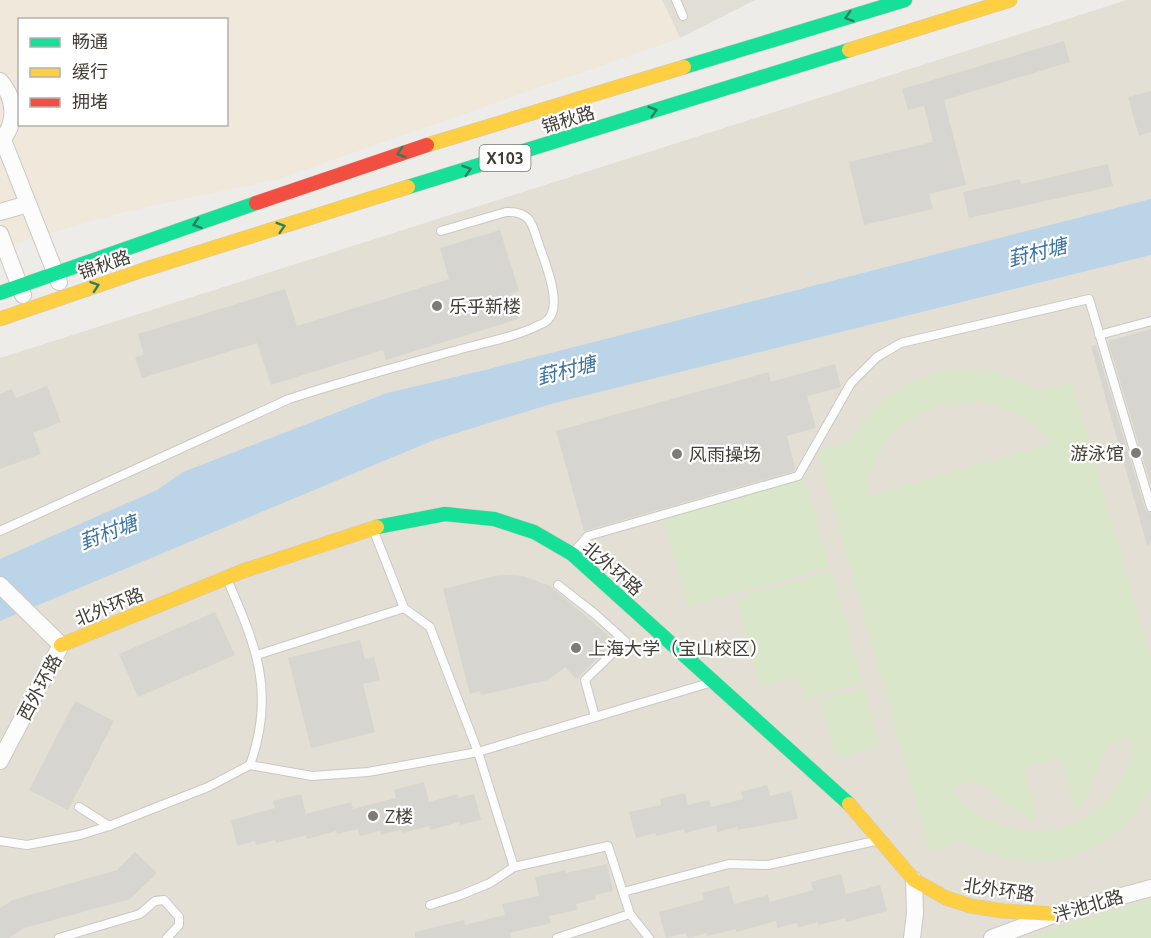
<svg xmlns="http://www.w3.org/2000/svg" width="1151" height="938" viewBox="0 0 1151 938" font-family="Ubuntu,'Noto Sans SC',sans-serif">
<rect width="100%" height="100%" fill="#edece8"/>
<!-- residential -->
<path fill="#e1ded5" d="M662,0H755L680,38Z"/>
<!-- commercial -->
<path fill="#efe8db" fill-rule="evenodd" d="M0,0H662L680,38L278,179L123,212L0,248ZM20,20H226V124H20Z"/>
<!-- education -->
<path fill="#e3dfd4" d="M1127,0H1151V938H0V358Z"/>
<!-- green -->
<g fill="#d9e6ca" fill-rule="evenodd">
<path d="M958,369C988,369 1013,376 1038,391L1072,382L1151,659V789C1142,803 1133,817 1120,829C1076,870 1012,870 962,841L930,851L817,451L849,442C874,400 909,375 958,369ZM975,401C1006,406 1033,418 1051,444L868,496C872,436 918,403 975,401ZM1134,738C1123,836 1011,864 950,788L976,781L1032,822L1037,816L1024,768L1060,758L1074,806L1081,808L1109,745Z"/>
<path d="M804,475L830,567L688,607L662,515Z"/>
<path d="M832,571L863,683L804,699L797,677L760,687L736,598Z"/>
<path d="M864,688L880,746L836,758L820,700Z"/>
<path d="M1151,900V938H1029L1056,927Z"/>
</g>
<!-- water -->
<path fill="#bcd4e8" d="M1151,199V255L551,404L434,440L0,621V559L157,490L183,472L387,393L485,370Z"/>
<!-- building -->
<g fill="#d7d5d0">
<path d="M1064,41L1070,62L944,100L966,185L929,194L933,209L864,225L849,162L933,142L924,106L908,110L902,89Z"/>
<path d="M1151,91V132L1139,136L1128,97Z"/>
<path d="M1108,164L1113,186L969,218L963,192L1020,179L1021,184Z"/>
<path d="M500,230L519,291L511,294L518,319L386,360L383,350L271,385L257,343L142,378L135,357L144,355L138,334L285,289L297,326L449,279L440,248Z"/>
<path d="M1151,329V485L1108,341Z"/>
<path d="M1096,345L1145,509L1151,513V544L1147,545L1091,346Z"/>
<path d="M835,364L841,387L807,396L816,428L787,436L795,468L794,471L584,531L556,431L769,372L771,382Z"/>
<path d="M47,386L61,422L33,433L41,454L0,469V394L12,389L16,398Z"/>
<path d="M508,575L523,576L550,586L615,641L576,679L565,667L548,680L481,695L480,691L470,694L443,589L494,576Z"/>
<path d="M215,612L235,655L138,697L119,654Z"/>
<path d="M360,640L365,659L374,657L380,680L363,684L375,732L311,748L288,658Z"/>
<path d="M75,701L114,721L68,810L29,790Z"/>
<path d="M424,782L429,802L458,794L459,798L474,794L481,820L460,825L459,822L430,830L429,826L402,833L401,830L381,835L380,831L360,836L358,829L337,834L336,831L307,839L306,835L276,843L275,840L256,845L255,841L237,846L231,820L275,808L273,801L301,794L306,814L351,802L353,809L396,798L394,790Z"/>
<path d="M767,785L770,796L791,791L798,819L737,830V827L717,832L716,825L685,833L684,829L656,836L655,833L636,838L629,812L661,805L660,799L685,793L688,805L709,800L711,807L743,799L741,792Z"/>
<path d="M135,852L157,873L130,899L24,928L9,938H0V908L13,900L117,870Z"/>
<path d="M607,864L613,891L595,895L596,899L576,904L577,910L549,916L551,923L510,933L511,938H415V932L464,920L465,925L505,915L502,904L539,896L535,877L566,870V873Z"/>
<path d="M841,874L846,894L880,885L887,911L846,922V918L818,925V922L798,928L797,923L777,928L776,921L736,932V929L707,936L706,933L688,938L686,933L666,938L659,912L704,900L702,893L729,886L734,904L768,895L770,902L813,890L811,882Z"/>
</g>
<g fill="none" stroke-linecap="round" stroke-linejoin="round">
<defs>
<g id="lane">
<path d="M676,0L683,16"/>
<path d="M1099,335L1151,321"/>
<path d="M373,529L404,608L430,627L478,752L514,867"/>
<path d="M0,531L289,399C346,380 403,365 461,349C486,342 516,337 539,325C545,323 550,319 552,313C559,295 544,260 538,242C532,223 530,211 506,212L441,231"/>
<path d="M574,552L588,536L798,476L851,383L877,357L901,343L1089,299L1151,507"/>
<path d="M227,579C256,646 276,692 250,765"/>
<path d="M558,585L595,614L625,641L585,680L595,717"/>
<path d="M257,655L404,608"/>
<path d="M79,807L109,826"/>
<path d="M0,841L27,845L80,835L109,826L208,787L250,765L312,776L368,772L478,752L709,683"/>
<path d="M623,892L729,864L768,865L875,841"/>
<path d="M430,905L461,895L490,883L514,867L608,846L630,914L649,938"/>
<path d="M59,938L140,914L155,901L164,900L179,917V925L167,938"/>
<path d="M557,938L630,914"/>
</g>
<g id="street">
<path d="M0,81C16,99 17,124 0,142"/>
<path d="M3,140L59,282"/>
<path d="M0,212L28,204"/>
<path d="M0,234L23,295"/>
<path d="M0,585L61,645L0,761"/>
<path d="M912,938L915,913L914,880"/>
<path d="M992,938L1056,914L1151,888"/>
</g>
<g id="fast">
<path d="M684,67L905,0"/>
<path d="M408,187L849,50"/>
<path d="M0,293L256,203"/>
<path d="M377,527L445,514L494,519L534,532L572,554L849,804"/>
</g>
<g id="slow">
<path d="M849,50L1010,0"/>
<path d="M427,145L684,67"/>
<path d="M0,319L146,269L408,187"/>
<path d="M61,645L243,571L377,527"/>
<path d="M849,804L914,880L946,898L971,906L1003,911L1056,914"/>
</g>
<path id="jam" d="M256,203L427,145"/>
</defs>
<!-- lane casing -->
<use href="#lane" stroke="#cac8c4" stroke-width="10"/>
<!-- street casing -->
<use href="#street" stroke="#cac8c4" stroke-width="18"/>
<!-- fast casing -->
<use href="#fast" stroke="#ccc9bf" stroke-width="15"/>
<!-- slow casing -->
<use href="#slow" stroke="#ccc9bf" stroke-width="15"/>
<!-- jam casing -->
<use href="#jam" stroke="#ccc9bf" stroke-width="15"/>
<!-- lane -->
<use href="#lane" stroke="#fcfcfc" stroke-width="8"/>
<!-- street -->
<use href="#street" stroke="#fcfcfc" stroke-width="16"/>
<!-- fast -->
<use href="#fast" stroke="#16e098" stroke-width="14"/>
<!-- slow -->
<use href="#slow" stroke="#ffcf43" stroke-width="14"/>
<!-- jam -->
<use href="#jam" stroke="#f24e42" stroke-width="14"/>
</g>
<!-- one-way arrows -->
<defs><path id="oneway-chevron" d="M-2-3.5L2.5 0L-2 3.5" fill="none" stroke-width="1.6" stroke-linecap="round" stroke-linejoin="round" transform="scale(1.5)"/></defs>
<g stroke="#307e5d">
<use href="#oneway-chevron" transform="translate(849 17) rotate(163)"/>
<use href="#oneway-chevron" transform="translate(653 111) rotate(-17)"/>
<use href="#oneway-chevron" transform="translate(401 153) rotate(163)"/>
<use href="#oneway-chevron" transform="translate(467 170) rotate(-17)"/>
<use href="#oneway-chevron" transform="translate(197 224) rotate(161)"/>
<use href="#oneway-chevron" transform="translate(281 227) rotate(-17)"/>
<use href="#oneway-chevron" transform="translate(95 286) rotate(-19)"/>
</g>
<!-- markers -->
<g fill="#7e7a74" stroke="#fff" stroke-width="2">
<circle cx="437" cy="306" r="6"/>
<circle cx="1136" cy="453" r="6"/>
<circle cx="677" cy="454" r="6"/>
<circle cx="576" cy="648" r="6"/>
<circle cx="373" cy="816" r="6"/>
</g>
<g text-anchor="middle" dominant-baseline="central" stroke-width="4.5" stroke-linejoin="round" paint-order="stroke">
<!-- shield labels -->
<rect fill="#fff" stroke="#7b7772" stroke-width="1.5" x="479.5" y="145" width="51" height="26" rx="4.5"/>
<g font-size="16" font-weight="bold" fill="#423d35">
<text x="505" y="158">X103</text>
</g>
<!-- street labels -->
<g font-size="18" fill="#423d35" stroke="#fff">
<text transform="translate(568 119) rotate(-17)">锦秋路</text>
<text transform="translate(104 264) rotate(-19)">锦秋路</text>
<text transform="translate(613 568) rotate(41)">北外环路</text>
<text transform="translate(109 606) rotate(-22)">北外环路</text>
<text transform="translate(39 687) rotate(-62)">西外环路</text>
<text transform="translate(999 889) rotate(8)">北外环路</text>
<text transform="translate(1088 905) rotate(-16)">泮池北路</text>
</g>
<!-- poi labels -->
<g font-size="18" fill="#423d35" stroke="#fff" text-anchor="start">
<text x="449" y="306">乐乎新楼</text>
<text x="1124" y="453" text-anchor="end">游泳馆</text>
<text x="689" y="454">风雨操场</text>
<text x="588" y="648">上海大学（宝山校区）</text>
<text x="385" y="816">Z楼</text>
</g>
<!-- water labels -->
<g font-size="20" font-style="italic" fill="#3a72a2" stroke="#fff">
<text transform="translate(1037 252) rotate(-14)">葑村塘</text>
<text transform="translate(566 370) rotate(-14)">葑村塘</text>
<text transform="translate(108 532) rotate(-21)">葑村塘</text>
</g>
</g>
<!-- legend -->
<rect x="18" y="18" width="210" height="108" fill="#ffffff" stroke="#b3b1ae" stroke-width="1.5"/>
<rect x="30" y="38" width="30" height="9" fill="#16e098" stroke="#b3b1ae" stroke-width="1.5"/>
<text x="72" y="48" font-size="18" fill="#423d35">畅通</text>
<rect x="30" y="68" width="30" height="9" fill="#ffcf43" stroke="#b3b1ae" stroke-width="1.5"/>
<text x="72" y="78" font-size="18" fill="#423d35">缓行</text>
<rect x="30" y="98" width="30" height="9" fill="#f24e42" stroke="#b3b1ae" stroke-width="1.5"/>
<text x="72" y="108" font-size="18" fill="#423d35">拥堵</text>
</svg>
